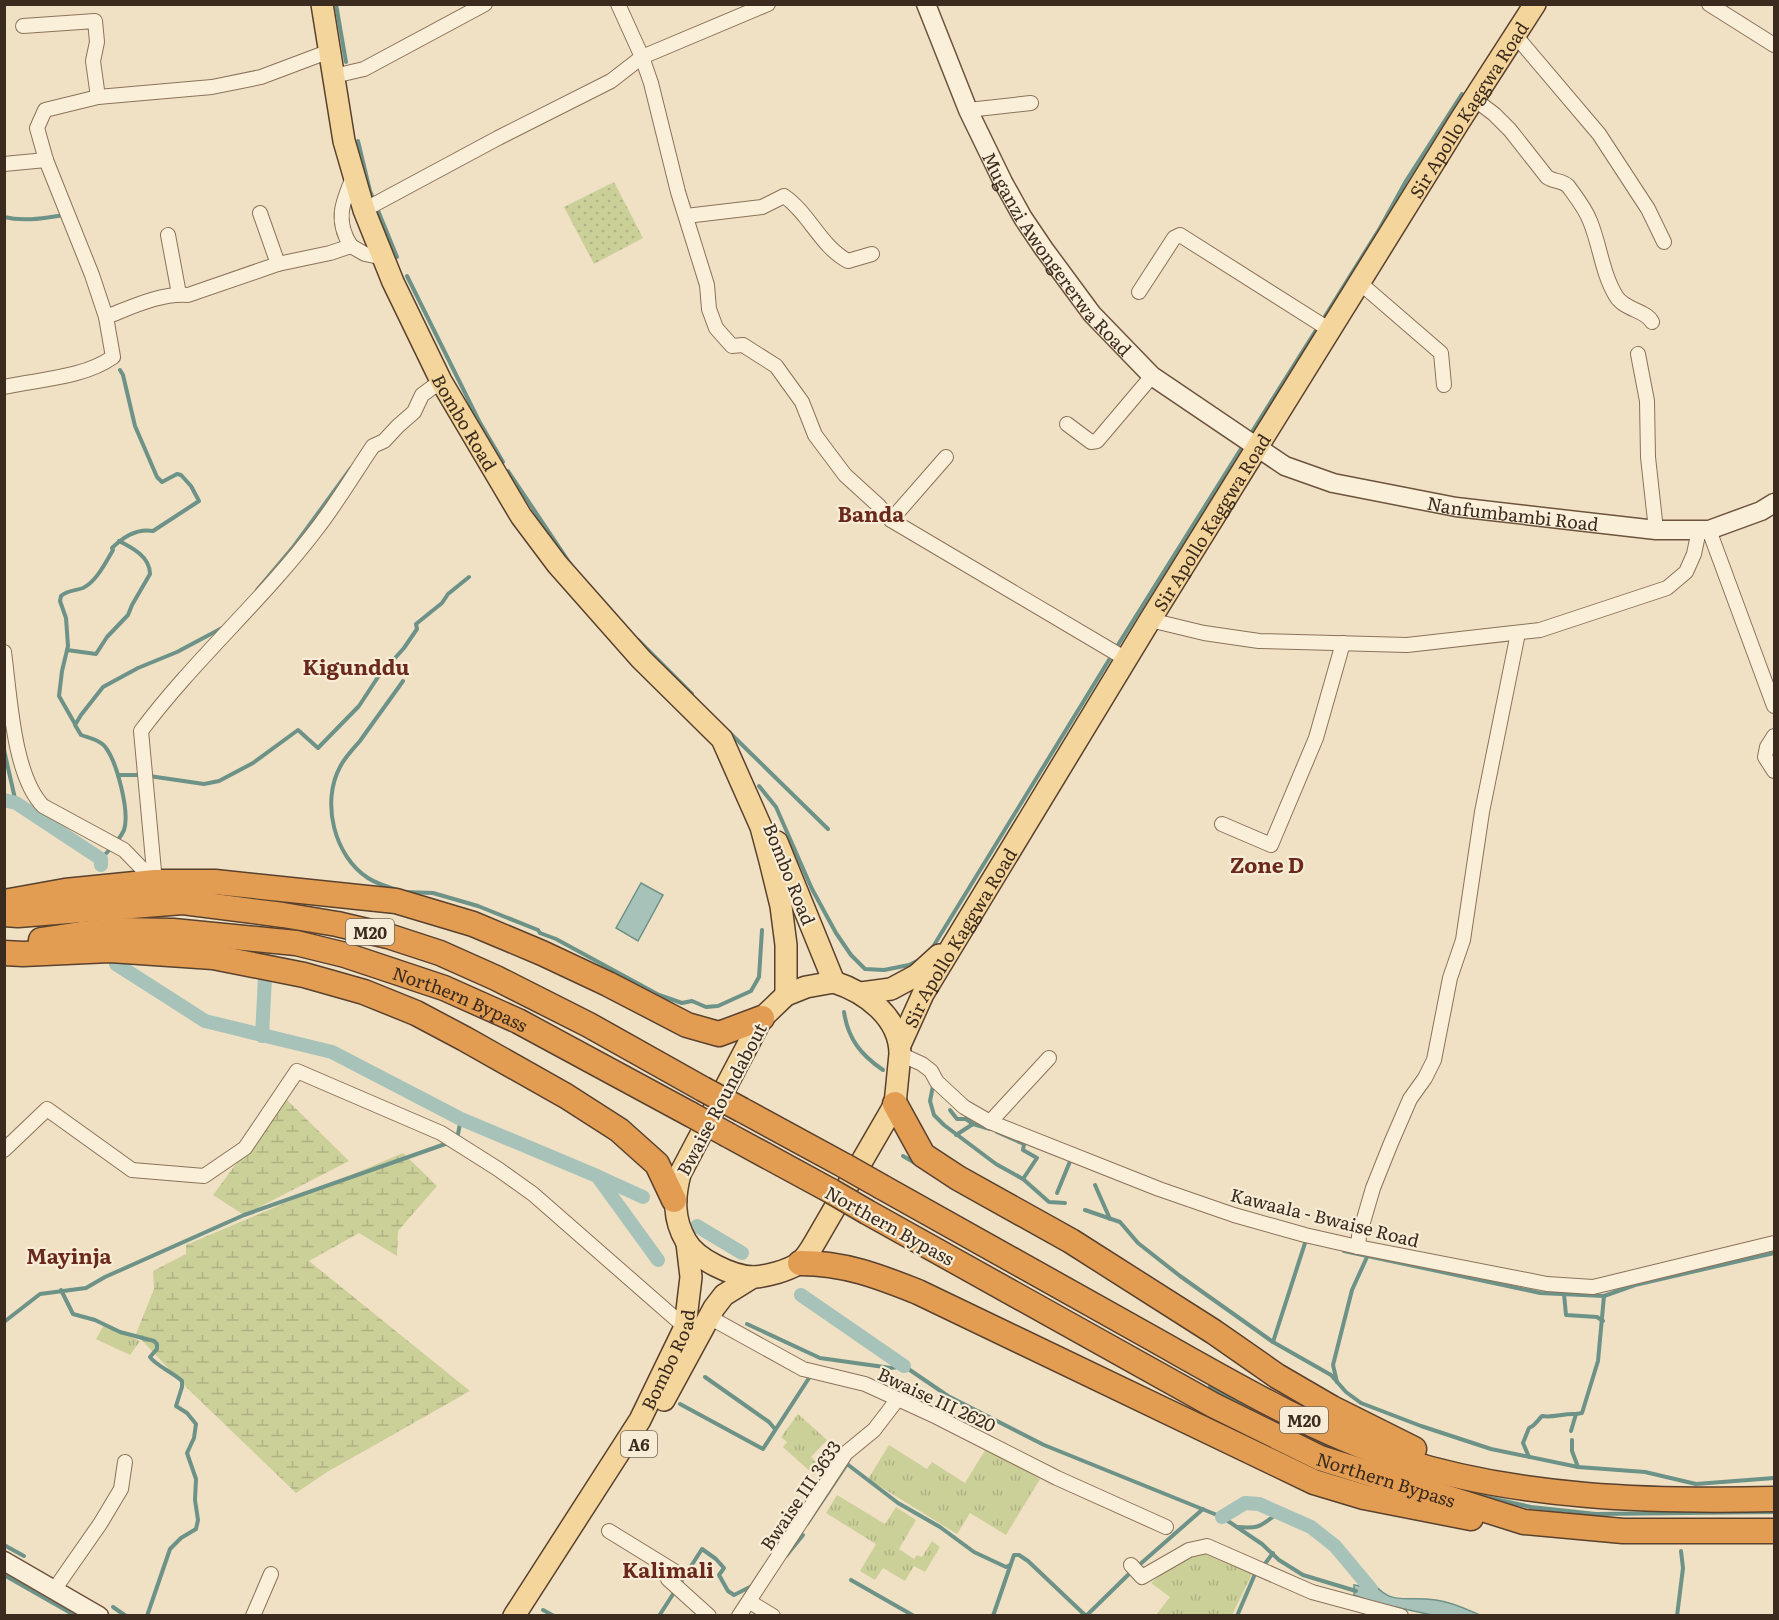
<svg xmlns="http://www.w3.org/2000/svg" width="1779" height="1620" viewBox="0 0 1779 1620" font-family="Literata,serif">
<defs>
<pattern id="grass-tufts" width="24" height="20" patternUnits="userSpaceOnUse" patternTransform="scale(1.5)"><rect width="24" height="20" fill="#cbcf98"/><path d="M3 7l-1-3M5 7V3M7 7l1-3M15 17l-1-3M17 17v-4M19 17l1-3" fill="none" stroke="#afb283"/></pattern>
<pattern id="wetland-marsh" width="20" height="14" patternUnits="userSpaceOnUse" patternTransform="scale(1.5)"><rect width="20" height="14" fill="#cbcf98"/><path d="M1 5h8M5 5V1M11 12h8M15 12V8" fill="none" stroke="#afb283"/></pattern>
<pattern id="garden-dots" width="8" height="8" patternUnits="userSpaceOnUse" patternTransform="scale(1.5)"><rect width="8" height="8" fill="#cbcf98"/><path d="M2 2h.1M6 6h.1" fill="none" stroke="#afb283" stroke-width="1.8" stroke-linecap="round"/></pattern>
</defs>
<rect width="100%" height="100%" fill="#f0e1c5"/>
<!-- grass -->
<g fill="url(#grass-tufts)">
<path d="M104,1325L140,1341L130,1355L96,1339Z"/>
<path d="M798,1414L827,1440L811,1457L821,1467L814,1475L783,1447L787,1442L781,1437Z"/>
<path d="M889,1445L927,1469L932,1462L965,1483L987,1447L1040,1479L1006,1535L970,1513L957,1534L868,1479Z"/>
<path d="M837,1495L885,1524L896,1507L916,1520L899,1549L914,1559L917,1555L922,1557L932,1541L940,1547L925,1572L914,1566L905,1581L883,1568L875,1580L860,1571L876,1544L826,1513Z"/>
<path d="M1207,1550L1253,1572L1232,1615H1156L1170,1597L1151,1583L1189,1551Z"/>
</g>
<!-- wetland -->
<g fill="url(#wetland-marsh)">
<path d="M285,1098L349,1161L244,1215L213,1195Z"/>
<path d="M403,1153L437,1186L398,1231L397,1256L359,1233L309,1261L470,1391L327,1472L296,1493L187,1388L136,1334L154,1289L153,1271L186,1254V1245Z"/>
</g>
<!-- garden -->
<path fill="url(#garden-dots)" d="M614,182L643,238L594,264L564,207Z"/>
<!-- water -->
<g fill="#a7c3b9" stroke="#6d9287" stroke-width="1.5">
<path d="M641,883L663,895L638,941L616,928Z"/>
<path d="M1365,1574C1392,1609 1399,1595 1436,1600C1452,1602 1466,1609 1480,1615H1432L1372,1602L1354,1595V1585L1360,1586L1361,1585L1353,1576Z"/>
</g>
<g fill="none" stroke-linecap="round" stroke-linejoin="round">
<!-- stream -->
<g stroke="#6d9287" stroke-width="4">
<path d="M336,4L346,62"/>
<path d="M358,141L370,191L397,257"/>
<path d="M4,217C24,222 44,218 64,215"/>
<path d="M407,276L479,421L503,462"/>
<path d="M1322,321L1380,228L1406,181L1462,94"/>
<path d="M1250,435L1318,327"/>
<path d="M508,471L571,565"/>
<path d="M257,590L294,546L351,468"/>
<path d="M638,640L692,694"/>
<path d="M1116,648L1244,444"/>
<path d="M67,650L96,654L107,637L128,615L132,605L150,574C150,557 133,548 119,541"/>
<path d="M75,724L59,696L62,671L68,646L66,618L60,601L61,596C68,590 75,591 83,588C96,582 106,562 113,550L112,548C123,537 137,528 153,531L199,501L191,486L181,475L177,474L162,482L157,477L135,426L123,375L120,370"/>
<path d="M729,732L828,829"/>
<path d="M4,750L16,803"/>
<path d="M118,775H141"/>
<path d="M149,776L204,784L219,781L253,763L298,730L318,748L359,706L378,677L404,648L417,629L416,624L442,603L448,594L469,577"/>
<path d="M759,786L776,807L812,889L836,933L851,955L865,969L884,970L909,965L919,960"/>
<path d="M116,842C119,839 122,834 124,830C130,812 117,763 106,748C101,740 89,738 81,735L75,725L81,715L103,687L138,668L177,652L224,627"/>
<path d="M101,859L111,848"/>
<path d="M398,890C388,887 377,884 368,878C334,856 321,802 340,767C345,757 353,749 360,741C374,721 389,701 403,681"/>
<path d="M405,892L433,893L478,906L538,930L540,933L556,939L659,995L682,1003L692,1001L706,1007L718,1006L751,991L759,977L762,930"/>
<path d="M931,950L1112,655"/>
<path d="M844,1012C848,1039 861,1055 883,1070"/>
<path d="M933,1086L930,1101L934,1115L944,1125L996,1164L1023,1179L1049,1202L1065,1203"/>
<path d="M950,1110L957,1119H966L973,1124"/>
<path d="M997,1132L1024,1144L1023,1150L1037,1158L1023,1179"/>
<path d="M956,1135L973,1124L990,1129"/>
<path d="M457,1139L461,1119"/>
<path d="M903,1156L915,1163"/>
<path d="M1095,1185L1110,1219"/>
<path d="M1057,1193L1071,1159"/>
<path d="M1085,1210L1120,1222L1138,1243L1180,1276L1273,1342L1331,1375L1346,1392L1361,1403L1421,1426L1491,1449L1578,1467L1645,1472L1696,1484L1774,1478"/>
<path d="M1344,1251L1540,1293L1604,1296L1635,1285L1774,1253"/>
<path d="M61,1290L73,1314L95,1320L120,1332L154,1341L157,1344V1349L150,1357C155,1365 174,1373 182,1381V1387L176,1406L187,1413L196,1424L194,1438L187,1453L196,1479L195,1500L198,1520L196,1529L181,1538L170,1549L147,1616"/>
<path d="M1564,1294L1566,1315L1597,1317L1603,1321"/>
<path d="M4,1322L40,1294L86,1288L105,1277L244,1215L448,1143"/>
<path d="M747,1324L820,1358L891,1368L904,1366L948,1396L1044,1445L1222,1517L1262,1544L1279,1560L1303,1575L1356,1591"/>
<path d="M1273,1342L1306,1240L1308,1241"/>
<path d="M705,1377L769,1422L775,1429"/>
<path d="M1337,1382L1333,1365L1352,1290L1367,1257"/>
<path d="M1210,1387L1278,1424"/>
<path d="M680,1404L763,1449L809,1378"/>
<path d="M1288,1429L1338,1452"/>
<path d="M1571,1431L1576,1414L1582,1413L1598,1361L1604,1296"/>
<path d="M1572,1440V1451L1578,1467"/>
<path d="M1529,1457L1523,1443L1529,1428C1536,1425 1537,1421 1542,1416C1553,1418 1564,1413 1576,1414"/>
<path d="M1477,1495L1531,1507L1596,1514L1774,1512"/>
<path d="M807,1524L847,1464L898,1503L940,1527L974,1552L1006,1567L1010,1565"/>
<path d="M1237,1527C1261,1529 1260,1526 1278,1513"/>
<path d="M4,1545L24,1556"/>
<path d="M786,1556L803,1535"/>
<path d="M1264,1565L1273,1553"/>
<path d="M4,1575L76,1616"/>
<path d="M851,1580L914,1616"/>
<path d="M679,1585L702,1549L716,1559L724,1568L719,1575L728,1591L734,1595L752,1586"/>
<path d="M113,1607L126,1616"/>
<path d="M543,1610L554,1616"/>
<path d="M659,1616L675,1591"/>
<path d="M993,1616L1014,1555H1019L1028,1561L1086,1616"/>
<path d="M1086,1616L1130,1573L1203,1509"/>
<path d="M1237,1616L1255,1574"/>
<path d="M1677,1616L1683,1568L1681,1551"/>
</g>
<!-- canal -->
<g stroke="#a7c3b9" stroke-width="14">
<path d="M4,800L16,803L101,859V865"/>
<path d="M116,964L205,1021L332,1052L461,1119L597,1176L658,1260"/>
<path d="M262,1036L265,977"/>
<path d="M599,1177L643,1197"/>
<path d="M697,1226L742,1253"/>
<path d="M801,1295L904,1366"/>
<path d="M1222,1517L1245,1503L1259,1504L1311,1527L1335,1546L1371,1589"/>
</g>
<defs>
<g id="street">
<path d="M618,4L642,57L651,83L678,192L707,285L709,309L716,328L732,346L743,345L776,366L802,402L815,435L845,475L879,506L891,520L1126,659"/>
<path d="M1709,4L1774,45"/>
<path d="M23,26L95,21L97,42L93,61L98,97"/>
<path d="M1515,35L1599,134L1648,209L1664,242"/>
<path d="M334,76L364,69L485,4"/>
<path d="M1474,99L1494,114L1510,130L1547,177C1554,182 1562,180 1568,186C1576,197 1585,208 1590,221C1600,245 1602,273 1616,296C1624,310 1646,310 1652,322"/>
<path d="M968,110L1031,103"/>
<path d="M4,164L46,160"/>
<path d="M364,210L498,138L611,81L642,57L768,4"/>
<path d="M260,213L278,264"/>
<path d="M686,216L762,207L784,196C809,213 821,247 848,261L872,254"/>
<path d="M168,235L179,294"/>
<path d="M351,246C334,220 343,201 354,175"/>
<path d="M1360,283L1441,353L1444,385"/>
<path d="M1139,292L1174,238L1180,235L1330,330"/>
<path d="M106,317C132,307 160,293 188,295L278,264L330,253L351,246L365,254L384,258"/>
<path d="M1638,354L1647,401L1648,457L1656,530"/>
<path d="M4,387C40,379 83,378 113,357L106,317L92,275L46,160L37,128L45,110L98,97L212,87L261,77L330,51"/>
<path d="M1067,424L1091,442L1097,441L1152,376"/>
<path d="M891,520L946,457"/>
<path d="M1709,530L1774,706"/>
<path d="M1150,620L1204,633L1259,641L1407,645L1540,630L1667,588L1686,572L1694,554L1699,530"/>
<path d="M4,652C10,695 13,775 43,806L124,850L155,882"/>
<path d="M1774,736L1767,747L1765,757L1774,771"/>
<path d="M1222,824L1271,845L1316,738L1343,643"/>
<path d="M155,882L141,731C194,660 262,601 316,530C337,503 354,474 373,446L384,441L398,426L414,412L422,395L441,381"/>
<path d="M900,1054L922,1064L931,1071L937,1082L964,1107L990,1122L1159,1189L1234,1215L1305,1235L1358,1247L1547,1284L1593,1287L1774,1243"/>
<path d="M990,1122L1049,1058"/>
<path d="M4,1150L47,1109L132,1170L204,1176L245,1148L297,1071L441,1133L498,1169L533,1194L685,1327"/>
<path d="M1358,1247L1359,1236L1373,1188L1391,1143L1410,1099L1425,1078L1434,1060L1450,978L1463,940L1482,812L1518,633"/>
<path d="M709,1317L803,1369L865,1384L937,1417L1057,1478L1166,1527"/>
<path d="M609,1531L674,1571L668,1579L709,1616"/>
<path d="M1131,1565L1142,1577L1189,1550L1207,1546L1312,1592L1401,1616"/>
<path d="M54,1590L100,1524L121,1489L125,1462"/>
<path d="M750,1602L773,1616"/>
<path d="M253,1616L271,1574"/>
<path d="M739,1616L846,1453L874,1430L897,1400"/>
</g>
<g id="secondary">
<path id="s1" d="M926,4L968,110L1003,182L1023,218L1044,249L1092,314L1152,376L1285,466L1333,483L1456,507L1656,530H1709L1761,511L1774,503"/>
<path d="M4,1561L99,1616"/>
</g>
<g id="primary">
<path id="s2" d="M322,4L344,141L364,210L393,282L441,381L521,516L557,564L641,659L722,739L761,827L770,861L781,906L786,945V995"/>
<path d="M777,842L834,982"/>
<path d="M834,982C865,992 900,1017 900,1054L895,1104L815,1242C811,1249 805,1259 798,1264C786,1271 768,1276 754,1277C733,1277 696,1259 686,1241C673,1219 674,1197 680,1174L762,1018L786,995L806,987Z"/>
<path d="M861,993L891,989L917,975L939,955"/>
<path id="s3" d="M900,1045L923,994L1150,620L1459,122L1535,4"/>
<path d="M664,1400L714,1308L724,1295L753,1277"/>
<path id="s4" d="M514,1616L640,1420L685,1327L691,1277L687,1243"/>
</g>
<g id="highway">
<path d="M4,902L65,891L155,882H215L396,901L473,924L542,953L608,984L687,1025L719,1034L762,1018"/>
<path d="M4,914L18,915L183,902L283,915L337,924L388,936L440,953L496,978L589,1025L703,1089"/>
<path id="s5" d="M41,940L81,934L120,930L173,931L296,943L345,955L444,988L518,1021L690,1114"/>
<path d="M4,953L23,954L110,950L213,957L304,975L364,992L416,1013L465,1039L566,1096L619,1130L657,1164L674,1200"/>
<path d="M895,1104L923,1155L958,1178L1071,1241L1214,1332L1277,1376L1332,1408L1414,1449"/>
<path d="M742,1110L845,1166"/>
<path d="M728,1135L831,1191"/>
<path d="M882,1187C974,1238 1065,1290 1157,1341C1235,1385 1315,1432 1400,1460C1518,1498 1652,1502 1774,1499"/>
<path id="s6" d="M867,1212L1213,1405L1320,1458L1524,1522L1623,1531H1774"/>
<path d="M800,1263C844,1263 878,1276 918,1292L1314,1482L1364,1497L1471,1518"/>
</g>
</defs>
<!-- street casing -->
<use href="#street" stroke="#8c725a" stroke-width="16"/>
<!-- secondary casing -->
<use href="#secondary" stroke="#6e533d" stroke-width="21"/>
<!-- primary casing -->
<use href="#primary" stroke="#59412e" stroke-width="24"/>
<!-- highway casing -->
<use href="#highway" stroke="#59412e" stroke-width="27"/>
<!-- street -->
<use href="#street" stroke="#faefd9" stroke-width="14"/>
<!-- secondary -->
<use href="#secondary" stroke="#faefd9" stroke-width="18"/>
<!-- primary -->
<use href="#primary" stroke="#f4d59c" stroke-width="21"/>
<!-- highway -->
<use href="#highway" stroke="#e29d53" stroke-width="24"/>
<defs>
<g id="highway-bridge">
<path d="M703,1089L742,1110"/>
<path d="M690,1114L728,1135"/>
<path d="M845,1166L882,1187"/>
<path d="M831,1191L867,1212"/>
</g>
</defs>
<!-- highway-bridge casing -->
<use href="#highway-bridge" stroke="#59412e" stroke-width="27" stroke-linecap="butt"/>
<!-- highway-bridge -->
<use href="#highway-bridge" stroke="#e29d53" stroke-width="24"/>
</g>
<g text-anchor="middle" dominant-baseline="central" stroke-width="4.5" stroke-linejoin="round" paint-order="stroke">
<!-- shield labels -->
<g fill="#f7ecd5" stroke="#736555" stroke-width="1.5">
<rect x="346" y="919" width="48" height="26" rx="4.5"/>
<rect x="1280" y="1407" width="48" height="26" rx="4.5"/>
<rect x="621" y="1431" width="36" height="26" rx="4.5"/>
</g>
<g font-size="16" font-weight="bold" fill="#3b2b1e">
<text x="370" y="932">M20</text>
<text x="1304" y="1420">M20</text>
<text x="639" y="1444">A6</text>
</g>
<!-- street labels -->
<g font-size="18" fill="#3b2b1e" stroke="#f7ecd5">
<text stroke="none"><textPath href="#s3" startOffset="1095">Sir Apollo Kaggwa Road</textPath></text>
<text stroke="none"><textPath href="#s1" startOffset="284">Muganzi Awongererwa Road</textPath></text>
<text stroke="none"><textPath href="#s2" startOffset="446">Bombo Road</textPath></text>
<text stroke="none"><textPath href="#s1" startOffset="834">Nanfumbambi Road</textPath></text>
<text stroke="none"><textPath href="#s3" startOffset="609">Sir Apollo Kaggwa Road</textPath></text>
<text transform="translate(790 874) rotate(68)">Bombo Road</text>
<text stroke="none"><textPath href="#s3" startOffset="123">Sir Apollo Kaggwa Road</textPath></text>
<text stroke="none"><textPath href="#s5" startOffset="430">Northern Bypass</textPath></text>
<text transform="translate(721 1099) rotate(-62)">Bwaise Roundabout</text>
<text transform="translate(1325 1217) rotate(14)">Kawaala - Bwaise Road</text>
<text transform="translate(890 1225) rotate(29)">Northern Bypass</text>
<text stroke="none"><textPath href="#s4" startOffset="300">Bombo Road</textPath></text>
<text transform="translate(937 1399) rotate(25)">Bwaise III 2620</text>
<text stroke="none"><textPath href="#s6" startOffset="585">Northern Bypass</textPath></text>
<text transform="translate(800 1495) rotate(-56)">Bwaise III 3633</text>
</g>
<!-- quarter labels -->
<g font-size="21" font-weight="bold" fill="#6a291c" stroke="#f7ecd5">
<text x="871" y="512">Banda</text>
<text x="356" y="665">Kigunddu</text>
<text x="1267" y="863">Zone D</text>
<text x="69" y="1254">Mayinja</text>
<text x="668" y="1568">Kalimali</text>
</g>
</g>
<!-- border -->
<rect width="1779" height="1620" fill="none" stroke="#3b2b1e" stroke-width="12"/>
</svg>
